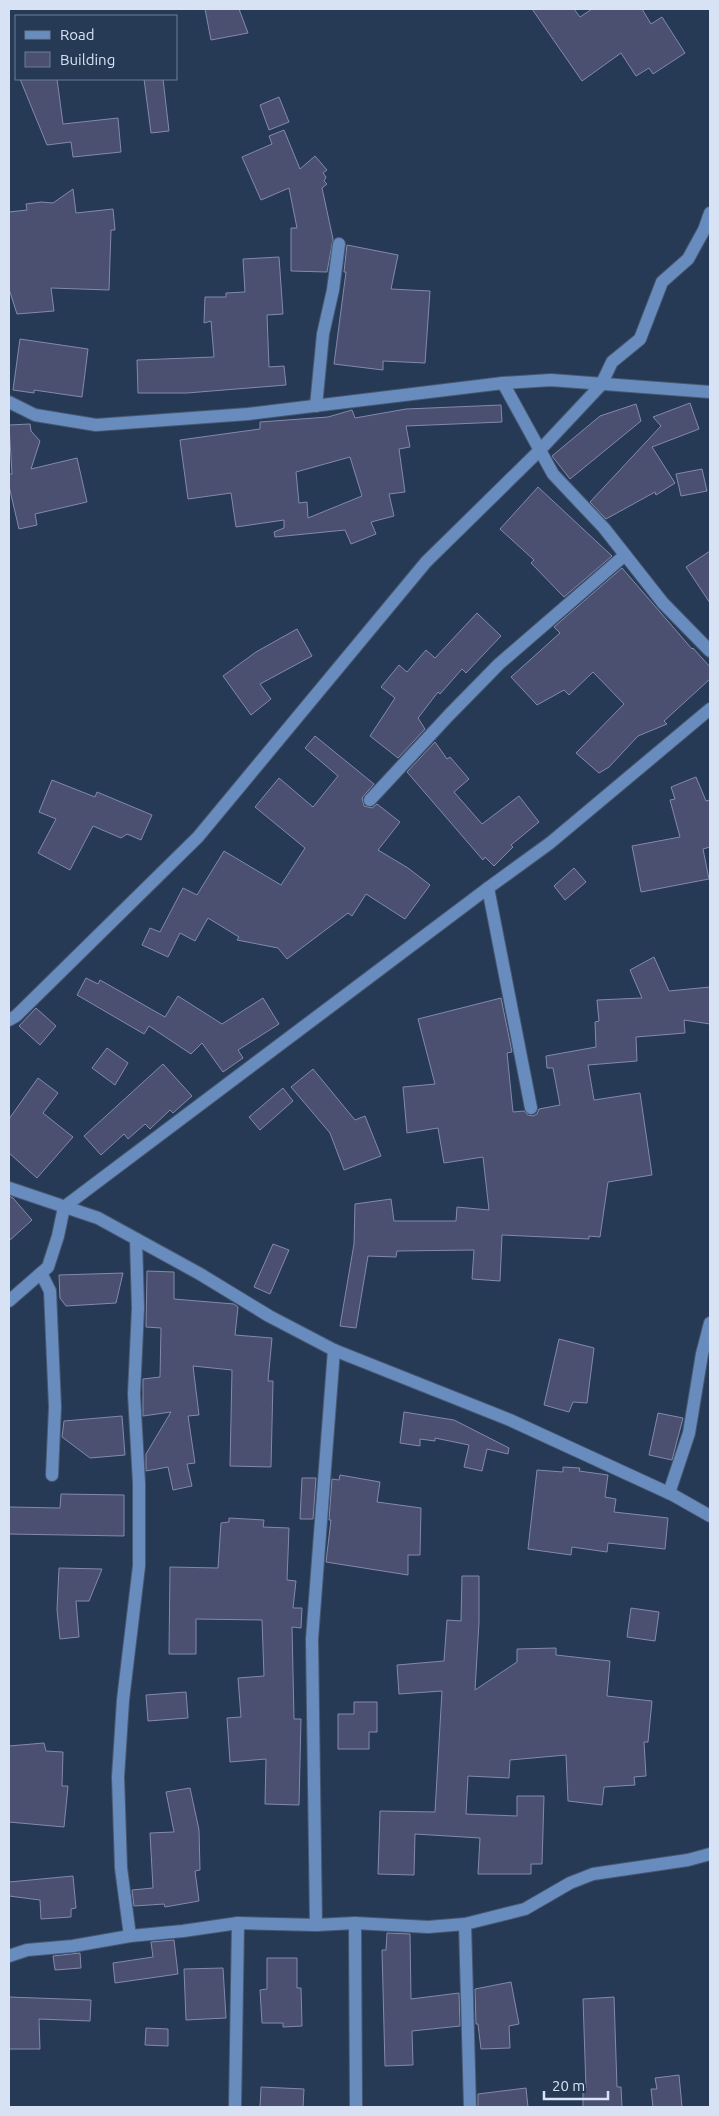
<svg xmlns="http://www.w3.org/2000/svg" width="719" height="2116" viewBox="0 0 719 2116" font-family="Ubuntu,sans-serif">
<rect width="100%" height="100%" fill="#273a55"/>
<!-- building -->
<g fill="#4b4f70" stroke="#8389ad" fill-rule="evenodd">
<path d="M205,9H239L248,33L211,40Z"/>
<path d="M532,9H574L580,17L592,9H642L651,24L662,17L685,53L653,74L649,68L636,76L621,53L582,81Z"/>
<path d="M20,79H57L63,124L118,118L121,152L73,157L71,142L47,145Z"/>
<path d="M144,79H163L169,131L151,133Z"/>
<path d="M279,97L289,122L269,130L260,105Z"/>
<path d="M284,130L300,169L315,156L327,170L323,173L326,177L324,181L327,184L322,188L333,239L327,272L291,271V228H297L289,188L261,200L242,157L272,144L269,136Z"/>
<path d="M73,189L76,213L113,209L115,230H111L109,290L51,288L54,311L17,314L9,289V212L27,210L26,204L41,202L53,203Z"/>
<path d="M347,245L398,255L391,289L430,291L425,363L383,361V370L334,364L346,272H344Z"/>
<path d="M279,257L283,314L267,315L269,367L284,366L286,385L187,393H138L137,360L214,357L211,321L204,323L205,297H226V293L245,292L243,259Z"/>
<path d="M20,339L88,349L82,397L34,390V393L13,390Z"/>
<path d="M690,403L699,429L652,447L675,483L656,495L655,492L606,519L590,502L661,426L653,417Z"/>
<path d="M636,404L641,421L570,479L552,456L600,416Z"/>
<path d="M501,405L502,422L406,426L410,447L399,449L405,492L389,494L394,516L371,522L376,534L351,544L345,530L275,537L274,532L284,528V520L236,527L231,493L188,499L180,440L260,429V422L328,417L352,410L355,418L406,409ZM350,457L362,496L308,518L307,502L299,503L296,472Z"/>
<path d="M30,424L31,431L40,441L31,469L77,458L87,502L35,514L37,525L19,529L9,486V474H12L9,425Z"/>
<path d="M702,469L707,491L681,496L676,474Z"/>
<path d="M538,487L612,556L564,597L531,563L534,560L500,529Z"/>
<path d="M710,551V603L686,567Z"/>
<path d="M622,568L692,649L693,648L710,667V679L664,721L667,724L638,736L609,767L599,773L576,753L624,704L593,672L569,695L564,690L537,705L511,677L560,633L554,627Z"/>
<path d="M477,613L501,636L466,673L462,669L440,694L438,692L418,718L425,729L398,758L370,736L395,698L381,687L399,665L407,672L426,650L435,658Z"/>
<path d="M297,629L312,656L260,684L271,699L251,715L223,676L256,652Z"/>
<path d="M315,736L374,784L362,798L364,806L372,808L377,804L400,822L378,850L408,868L430,885L405,919L366,894L352,916L348,913L287,959L278,948L237,940L239,937L208,918L195,941L180,933L168,957L142,945L150,928L160,932L183,888L197,895L224,851L281,885L305,848L255,807L279,778L313,807L338,776L305,748Z"/>
<path d="M435,742L447,759L450,757L469,779L454,792L482,824L519,796L539,822L511,845L513,847L494,866L485,857L483,860L407,772Z"/>
<path d="M696,777L706,801L710,800V847L703,849L709,879L641,892L632,846L680,837L670,800L675,799L671,787Z"/>
<path d="M52,780L95,797L97,792L152,815L141,840L127,834L121,838L93,826L70,870L38,853L56,819L39,812Z"/>
<path d="M574,868L586,882L565,900L554,886Z"/>
<path d="M654,957L669,991L710,987V1024L684,1020L685,1033L636,1037L637,1061L588,1065L594,1100L640,1093L652,1175L608,1182L600,1237L589,1236V1239L502,1235L500,1281L472,1279L474,1250L397,1251L396,1257L368,1256L356,1328L340,1326L354,1244L355,1204L391,1199L394,1221H456L457,1207L489,1210L483,1157L444,1163L438,1128L407,1133L403,1087L435,1084L418,1019L501,998L512,1052L507,1053L513,1112L524,1111L528,1115L533,1116L537,1114L539,1109L560,1105L553,1068H547L546,1056L596,1047L595,1022L599,1021L597,1000L642,998L630,970Z"/>
<path d="M86,978L98,984L100,980L165,1017L178,996L222,1024L263,998L279,1024L238,1050L243,1058L223,1072L202,1043L191,1054L149,1026L144,1034L77,995Z"/>
<path d="M36,1008L56,1026L40,1045L19,1026Z"/>
<path d="M107,1048L128,1063L115,1085L92,1068Z"/>
<path d="M163,1064L192,1096L173,1113L170,1110L150,1129L145,1124L128,1139L124,1134L101,1155L84,1136Z"/>
<path d="M313,1069L355,1120L365,1116L381,1156L344,1170L330,1133L291,1087Z"/>
<path d="M38,1078L58,1093L43,1113L73,1137L37,1178L9,1153V1119Z"/>
<path d="M283,1088L293,1101L260,1130L249,1117Z"/>
<path d="M9,1196L13,1198L32,1220L9,1241Z"/>
<path d="M273,1244L289,1250L270,1294L254,1287Z"/>
<path d="M147,1271L174,1272V1299L234,1304L238,1307L235,1335L272,1338L268,1381H273L271,1467L230,1466L232,1370L193,1366L199,1415L188,1416L195,1463L187,1464L192,1486L173,1490L168,1467L146,1471V1454L171,1412L143,1416V1379L160,1377L161,1328L146,1327Z"/>
<path d="M123,1273L116,1303L66,1306L60,1298L59,1275Z"/>
<path d="M559,1339L594,1348L587,1403L573,1402L569,1412L544,1405Z"/>
<path d="M404,1412L454,1420L509,1448L508,1454L487,1449L482,1471L464,1467L469,1445L435,1438V1441L420,1439V1446L400,1443Z"/>
<path d="M658,1413L683,1418L672,1460L649,1455Z"/>
<path d="M122,1416L125,1455L90,1458L62,1437L64,1421Z"/>
<path d="M563,1467L580,1468L579,1471L608,1475L605,1497L616,1499L614,1512L668,1518L665,1549L608,1543L607,1552L572,1547L571,1555L528,1549L537,1470L563,1472Z"/>
<path d="M340,1475L380,1482L377,1502L421,1508L420,1555H408V1575L326,1562L331,1520H329L332,1479L339,1480Z"/>
<path d="M302,1478H316L313,1519H300Z"/>
<path d="M61,1494L124,1495V1536L9,1534V1507L60,1508Z"/>
<path d="M229,1518L264,1520L263,1527L289,1528L287,1580L296,1581L293,1608H302L301,1628L292,1627L294,1719H301L299,1805L265,1804L266,1759L230,1762L227,1718L241,1717L238,1678L264,1676L262,1620L196,1619V1654H169L170,1567L218,1568L221,1523L229,1522Z"/>
<path d="M59,1568L102,1569L89,1601H76L79,1637L60,1639L57,1610Z"/>
<path d="M462,1576H479V1622L475,1690L517,1662V1649L556,1648V1655L610,1661L607,1696L652,1701L648,1742H644L646,1776L634,1777L635,1785L604,1787L602,1805L568,1801L566,1755L510,1760L509,1778L468,1776L466,1814L517,1816V1796H544L542,1864H531V1874H478L480,1838L415,1834L414,1875L378,1874L380,1811L435,1812L442,1691L399,1694L397,1665L444,1661L447,1620L461,1621Z"/>
<path d="M631,1608L659,1612L655,1641L627,1637Z"/>
<path d="M186,1692L188,1718L148,1721L146,1695Z"/>
<path d="M354,1702H377V1732H369V1749H338V1714H354Z"/>
<path d="M44,1743L46,1751L63,1752L62,1786H68L64,1827L9,1822V1746Z"/>
<path d="M190,1788L199,1830L200,1870L195,1871L199,1901L165,1907L164,1904L134,1906L132,1890L153,1888L150,1833L174,1832L166,1792Z"/>
<path d="M73,1876L76,1908L71,1909V1917L41,1919L40,1900L9,1896V1882Z"/>
<path d="M387,1933L410,1934L411,1999L459,1993L460,2026L412,2031L413,2065L385,2066L382,1950H386Z"/>
<path d="M174,1940L178,1974L115,1983L113,1963L153,1957L151,1942Z"/>
<path d="M80,1953L81,1968L55,1970L53,1956Z"/>
<path d="M267,1958H297V1988H301L302,2026L283,2027V2023H262L260,1990L267,1989Z"/>
<path d="M223,1968L226,2018L186,2020L184,1969Z"/>
<path d="M511,1982L519,2024L509,2026L510,2048L481,2049L478,2024H476L475,1989Z"/>
<path d="M9,1997L91,2000L90,2021L39,2019L40,2049H9Z"/>
<path d="M614,1997L617,2087H621L622,2107H583V2088H586L583,1999Z"/>
<path d="M146,2028L168,2029V2046L145,2045Z"/>
<path d="M679,2075L682,2107H653L651,2089H657L655,2078Z"/>
<path d="M261,2087L304,2089L303,2107H260Z"/>
<path d="M526,2088L528,2107H478V2094Z"/>
</g>
<g fill="none" stroke-linecap="round" stroke-linejoin="round">
<defs>
<g id="minor">
<path d="M503,383L553,474L604,528L663,603L710,651"/>
<path d="M9,402L35,415L96,425L248,414L503,383L551,380L710,392"/>
<path d="M316,406L323,334L333,290L339,244"/>
<path d="M370,800L449,715L499,664L625,555"/>
<path d="M488,888L531,1108"/>
<path d="M9,1020L16,1016L198,837L426,562L540,450L601,385L612,362L640,339L662,282L688,259L704,230L710,213"/>
<path d="M9,1188L98,1218L200,1274L269,1316L334,1350L510,1420L673,1495L710,1516"/>
<path d="M41,1273L50,1291L55,1407L52,1475"/>
<path d="M9,1301L48,1267L58,1236L64,1207L488,888L550,843L710,709"/>
<path d="M669,1493L689,1433L702,1354L710,1323"/>
<path d="M355,1923L356,2107"/>
<path d="M465,1924L470,2107"/>
<path d="M316,1925L312,1639L334,1350"/>
<path d="M130,1936L121,1868L118,1777L123,1700L139,1566V1483L134,1394L138,1308L136,1239"/>
<path d="M9,1956L27,1950L73,1946L130,1936L183,1931L238,1923L316,1925L355,1923L428,1927L465,1924L525,1909L570,1883L593,1874L688,1860L710,1854"/>
<path d="M235,2107L238,1923"/>
</g>
</defs>
<!-- minor casing -->
<use href="#minor" stroke="#475872" stroke-width="14"/>
<!-- minor -->
<use href="#minor" stroke="#698cbf" stroke-width="12"/>
</g>
<!-- border -->
<rect width="719" height="2116" fill="none" stroke="#d7e3f4" stroke-width="20"/>
<!-- legend -->
<rect x="15" y="15" width="162" height="65" fill="#273a55" stroke="#6d7e95"/>
<rect x="25" y="31" width="25" height="8" fill="#698cbf" stroke="#6d7e95"/>
<text x="60" y="40" font-size="15" fill="#d7e3f4">Road</text>
<rect x="25" y="52" width="25" height="15" fill="#4b4f70" stroke="#6d7e95"/>
<text x="60" y="65" font-size="15" fill="#d7e3f4">Building</text>
<!-- scale -->
<path d="M544 2091v8h64v-8" fill="none" stroke="#d7e3f4" stroke-width="2.5"/>
<text x="552" y="2091" font-size="15" fill="#d7e3f4" stroke="#273a55" stroke-width="4" paint-order="stroke">20 m</text>
</svg>
